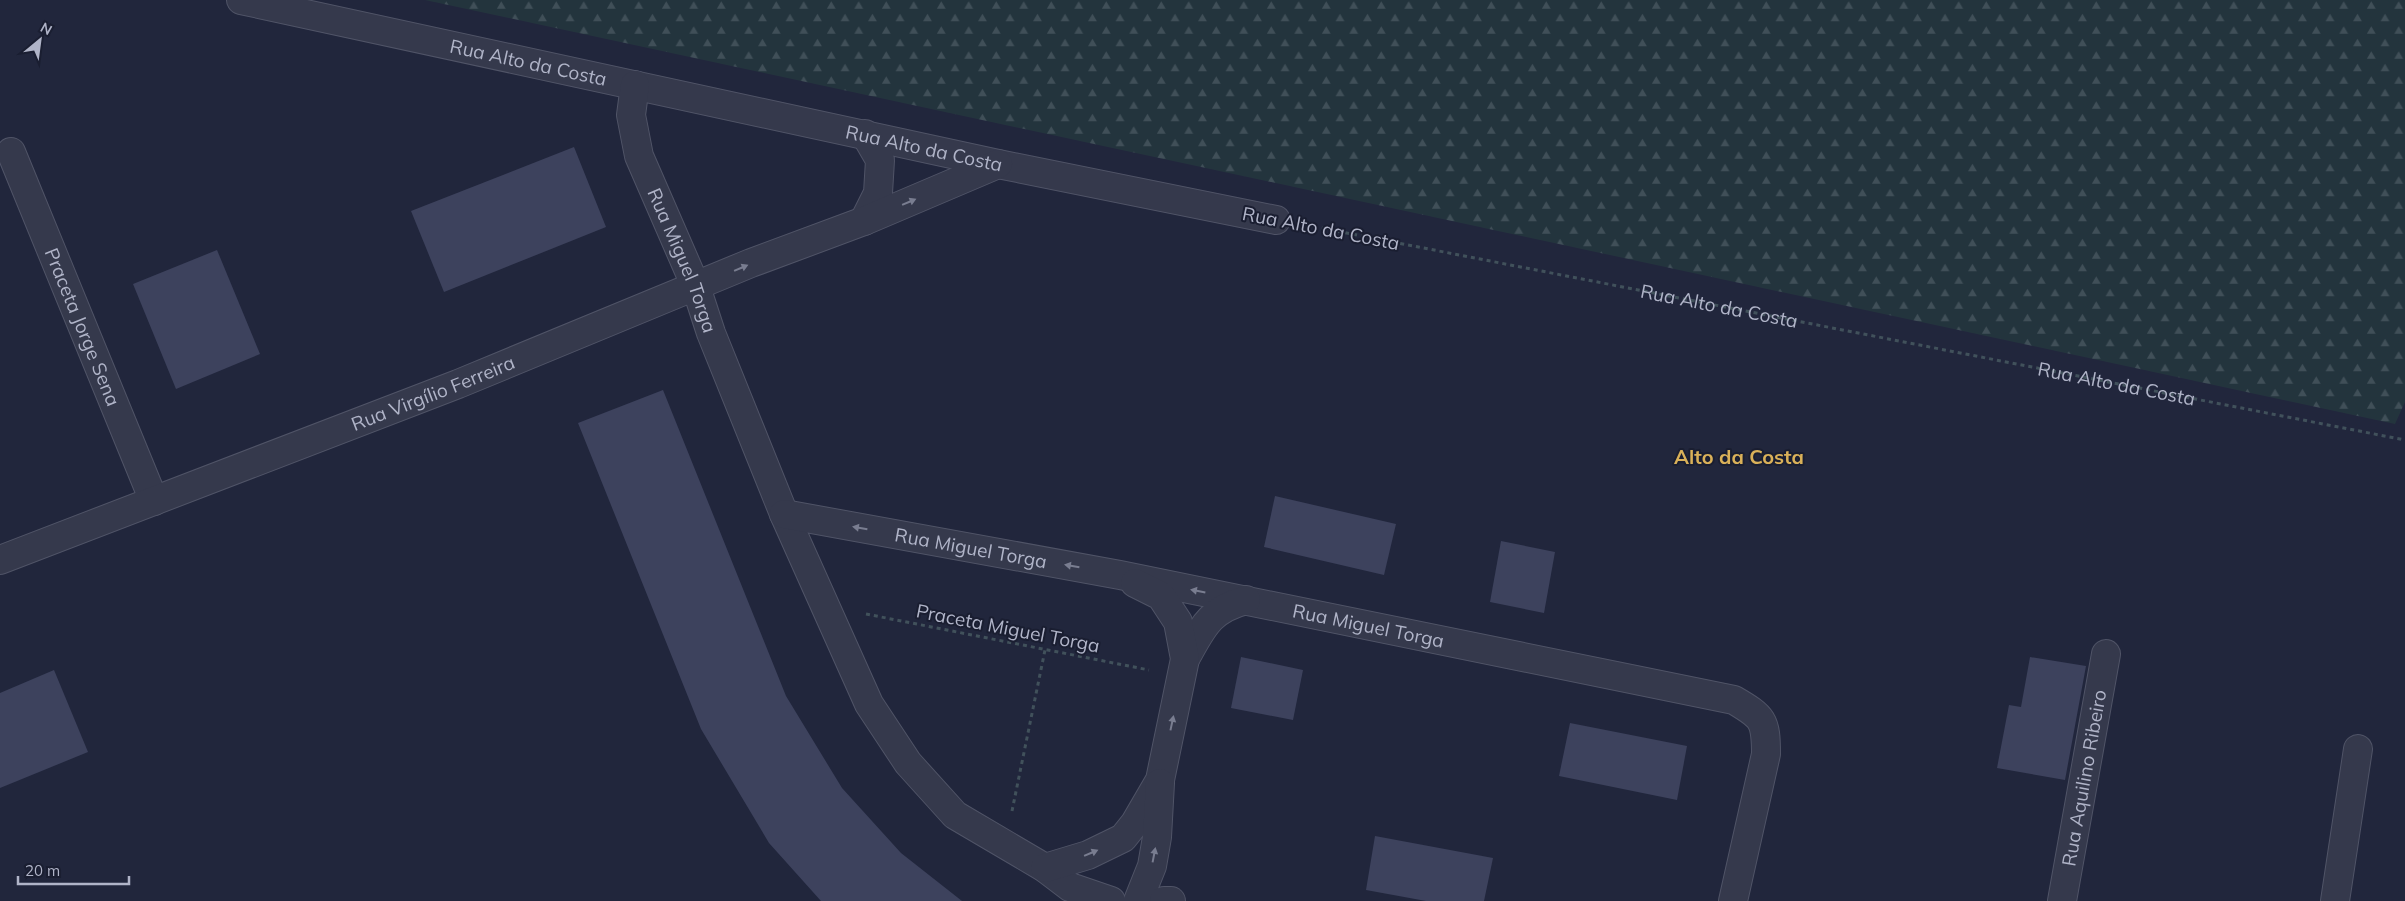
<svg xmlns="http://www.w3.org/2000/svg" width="2405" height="901" viewBox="0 0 2405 901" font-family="Mulish,sans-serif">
<defs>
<pattern id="forest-firs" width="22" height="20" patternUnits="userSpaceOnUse" patternTransform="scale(1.25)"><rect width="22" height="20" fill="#23343d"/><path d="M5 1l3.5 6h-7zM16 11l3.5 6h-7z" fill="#404f58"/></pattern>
</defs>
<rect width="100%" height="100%" fill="#21263c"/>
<!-- forest -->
<path fill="url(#forest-firs)" d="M425,0H2405V402L2395,424Z"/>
<!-- building -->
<g fill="#3d425d">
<path d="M574,147L606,227L444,292L411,211Z"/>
<path d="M217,250L260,354L176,389L133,284Z"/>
<path d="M663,390L786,696L842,788L901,853L962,901H821L769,843L701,729L578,423Z"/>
<path d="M1275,496L1396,524L1384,575L1264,547Z"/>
<path d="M1501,541L1555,552L1544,613L1490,602Z"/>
<path d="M1241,657L1303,670L1293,720L1231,708Z"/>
<path d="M2030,657L2086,666L2065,780L1997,768L2009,705L2021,707Z"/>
<path d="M54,670L88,752L0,788V693Z"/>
<path d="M1570,723L1687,746L1677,800L1559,776Z"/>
<path d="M1375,836L1493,858L1484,901H1426L1366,890Z"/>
</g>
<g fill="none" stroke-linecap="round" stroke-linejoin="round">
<defs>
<g id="minor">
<path id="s2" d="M241,0L998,164L1276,220"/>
<path id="s3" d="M635,85L631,115L639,156L696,287L711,333L784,514L869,704L908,763L955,815L1045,868L1070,887L1111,901"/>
<path id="s4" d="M11,152L154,501"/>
<path d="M864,221L878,193L880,160L865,134"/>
<path id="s5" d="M784,514L1120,575L1734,700C1763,717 1766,720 1766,754L1733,901"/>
<path id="s6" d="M0,560L458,384L751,263L864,221L998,164"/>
<path d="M1185,659C1203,627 1209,610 1246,600"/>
<path d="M1045,868L1088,855L1123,838L1135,823L1160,780L1185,659L1178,622L1161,596L1135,583"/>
<path d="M1138,901L1152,866L1157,837L1160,783"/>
<path d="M1164,901H1171"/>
<path id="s7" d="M2062,901L2106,654"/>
<path d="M2335,901L2358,749"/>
</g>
</defs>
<!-- minor casing -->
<use href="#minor" stroke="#505467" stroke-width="30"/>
<!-- path -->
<g stroke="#41515b" stroke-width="3" stroke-dasharray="4 4" stroke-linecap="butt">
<path id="s1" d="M1306,225L2405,440"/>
<path d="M866,614L1149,670"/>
<path d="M1012,811L1045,650"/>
</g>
<!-- minor -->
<use href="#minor" stroke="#35394c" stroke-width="28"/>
</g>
<!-- one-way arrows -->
<defs><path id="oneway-solid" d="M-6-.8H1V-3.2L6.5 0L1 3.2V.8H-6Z" transform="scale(1.25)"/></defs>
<g fill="#797d90">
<use href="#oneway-solid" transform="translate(909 202) rotate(-23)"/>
<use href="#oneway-solid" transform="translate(741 268) rotate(-23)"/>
<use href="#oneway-solid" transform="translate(860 528) rotate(-170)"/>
<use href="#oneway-solid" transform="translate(1072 566) rotate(-170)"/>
<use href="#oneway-solid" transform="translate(1198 591) rotate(-169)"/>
<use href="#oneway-solid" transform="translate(1172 723) rotate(-78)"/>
<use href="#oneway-solid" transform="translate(1091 853) rotate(-23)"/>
<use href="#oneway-solid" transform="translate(1154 855) rotate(-79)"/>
</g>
<g text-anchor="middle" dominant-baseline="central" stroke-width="4" stroke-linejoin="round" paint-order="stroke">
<!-- street labels -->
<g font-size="19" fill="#b0b4c8" stroke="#1a1e31">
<text stroke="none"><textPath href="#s2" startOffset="294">Rua Alto da Costa</textPath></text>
<text stroke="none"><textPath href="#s2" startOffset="699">Rua Alto da Costa</textPath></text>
<text transform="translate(1321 228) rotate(11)">Rua Alto da Costa</text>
<text stroke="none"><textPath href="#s3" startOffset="185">Rua Miguel Torga</textPath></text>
<text stroke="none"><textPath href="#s1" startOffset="421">Rua Alto da Costa</textPath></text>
<text stroke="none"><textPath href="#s4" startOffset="189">Praceta Jorge Sena</textPath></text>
<text stroke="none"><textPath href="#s1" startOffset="826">Rua Alto da Costa</textPath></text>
<text stroke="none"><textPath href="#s6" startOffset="464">Rua Virgílio Ferreira</textPath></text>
<text stroke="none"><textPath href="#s5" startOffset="190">Rua Miguel Torga</textPath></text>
<text stroke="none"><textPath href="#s5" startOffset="595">Rua Miguel Torga</textPath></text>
<text transform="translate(1008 628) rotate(11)">Praceta Miguel Torga</text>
<text stroke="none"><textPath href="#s7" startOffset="125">Rua Aquilino Ribeiro</textPath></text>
</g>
<!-- neighbourhood labels -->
<g font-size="20" font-weight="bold" fill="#dab159" stroke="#1a1e31">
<text x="1739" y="456">Alto da Costa</text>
</g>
</g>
<!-- north arrow -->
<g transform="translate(40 40) rotate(29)" stroke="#1a1e31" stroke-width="4" paint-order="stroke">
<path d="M0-4L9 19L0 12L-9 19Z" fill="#b0b4c8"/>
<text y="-8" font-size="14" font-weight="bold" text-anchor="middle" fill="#b0b4c8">N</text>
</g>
<!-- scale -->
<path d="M18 876v8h111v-8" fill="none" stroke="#b0b4c8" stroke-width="2.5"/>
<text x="25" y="876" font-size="15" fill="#b0b4c8" stroke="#1a1e31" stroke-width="4" paint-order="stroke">20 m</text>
</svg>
